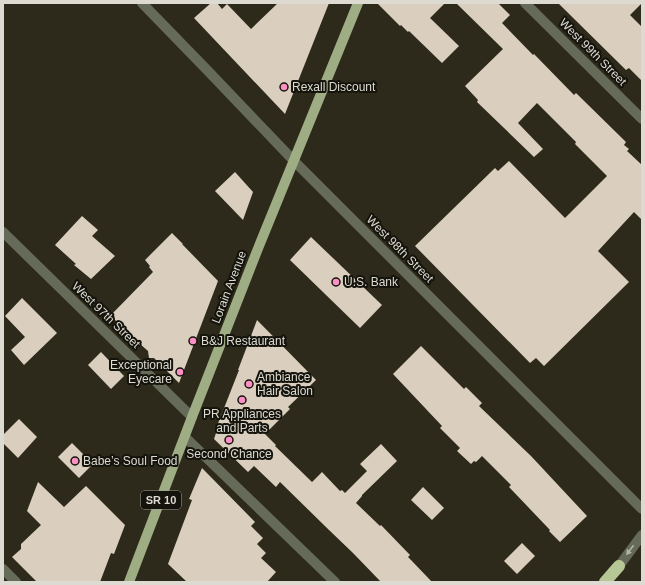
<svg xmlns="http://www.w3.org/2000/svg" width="645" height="585" viewBox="0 0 645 585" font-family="Helvetica,sans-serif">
<rect width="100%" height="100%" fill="#2d2a1b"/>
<!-- building -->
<g fill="#dacfbe">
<path d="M211,3H217L222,9L227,4L251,29L278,3H329L285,114L194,18Z"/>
<path d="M377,3H445L430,18L459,46L442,63L409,31L408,32L401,25L400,26Z"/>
<path d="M456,3H498L510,15L502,23L533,55L534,54L574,95L576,93L626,142L624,145L629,149L627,151L642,165V220L634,212L598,251L629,282L544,366L536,358L530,363L415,246L495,168L498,171L509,161L565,218L607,176L575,144L576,142L537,103L518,123L543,149L534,157L477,102L478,100L465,86L503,49Z"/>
<path d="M558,3H642L630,15L642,27V81L629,68L626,70Z"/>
<path d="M235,172L253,192L243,220L215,191Z"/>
<path d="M82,216L98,230L92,236L115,256L91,279L74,265L76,264L55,245Z"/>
<path d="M172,233L183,244H182L218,281L179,383L154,358H149L148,351L131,336L113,318L115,317L112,314L153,272L149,267L150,266L145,260Z"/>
<path d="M311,237L382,305L360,328L290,260Z"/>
<path d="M22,298L57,333L24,365L11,350L25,337L5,316Z"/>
<path d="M257,320L316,380L288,407L290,409L265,434L276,445L275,446L312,482L322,472L340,491L342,490L345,493L367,471L360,464L381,444L397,461L362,495V496L356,503L380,526L381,525L410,555L408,557L411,560L432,582H381L353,553L329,530L280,482L276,487L254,466L248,472L214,439L218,427L217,426L239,370H238Z"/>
<path d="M421,346L464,389L466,387L482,403L479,406L531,456L587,516L560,542L549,531L550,530L509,487L511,485L482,456L476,462L474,461L471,464L457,451L460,448L440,428L442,426L393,374Z"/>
<path d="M101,352L124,376L111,389L88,365Z"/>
<path d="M19,419L37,437L18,458L3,443V435Z"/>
<path d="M72,443L93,464L79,478L58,457Z"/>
<path d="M202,468L255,522L251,526L263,538L257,544L266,553L261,558L276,572L267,582H187L168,564L192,500L189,499Z"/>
<path d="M38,482L64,507L86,486L125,525L114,554L111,553L100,582H37L12,557L21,549V544L41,525L27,511Z"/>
<path d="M423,487L444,508L432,520L411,500Z"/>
<path d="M522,543L535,556L517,574L504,561Z"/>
</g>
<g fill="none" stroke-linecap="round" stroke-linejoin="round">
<!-- minor -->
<g stroke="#656b58" stroke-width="10">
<path d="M142,3L209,72L294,161L642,509"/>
<path d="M525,3L642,119"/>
<path d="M3,232L192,417"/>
<path d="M185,437L335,582"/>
<path d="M3,569L16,582"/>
<path d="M613,571L619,566L642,535"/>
</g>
<!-- major -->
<path stroke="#9fad84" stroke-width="10" d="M129,582L192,417L257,251L358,3"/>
<!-- highway -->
<path stroke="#b6c795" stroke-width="12" d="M605,582L619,566"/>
</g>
<!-- one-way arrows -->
<defs><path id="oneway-solid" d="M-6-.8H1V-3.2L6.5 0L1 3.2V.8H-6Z"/></defs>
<use fill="#b2b3a7" href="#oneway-solid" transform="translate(630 550) rotate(127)"/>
<!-- markers -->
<g fill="#fc8fc3" stroke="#14130c" stroke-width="1.5">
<circle cx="284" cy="87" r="4"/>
<circle cx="336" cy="282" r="4"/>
<circle cx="193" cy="341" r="4"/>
<circle cx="180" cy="372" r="4"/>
<circle cx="249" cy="384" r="4"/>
<circle cx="242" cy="400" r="4"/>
<circle cx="229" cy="440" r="4"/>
<circle cx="75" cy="461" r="4"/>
</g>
<g text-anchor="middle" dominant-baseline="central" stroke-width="4" stroke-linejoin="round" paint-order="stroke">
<!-- shield labels -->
<rect fill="#14130c" stroke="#a09e96" stroke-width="1" x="141" y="491" width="40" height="18" rx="3"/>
<g font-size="11" font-weight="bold" fill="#dcdad1">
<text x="161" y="500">SR 10</text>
</g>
<!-- street labels -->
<g font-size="12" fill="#dcdad1" stroke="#14130c">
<text transform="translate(593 52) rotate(45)">West 99th Street</text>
<text transform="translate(400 249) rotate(45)">West 98th Street</text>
<text transform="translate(229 287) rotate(-69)">Lorain Avenue</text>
<text transform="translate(106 315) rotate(44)">West 97th Street</text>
</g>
<!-- poi labels -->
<g font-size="12" fill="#dcdad1" stroke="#14130c" text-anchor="start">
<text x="292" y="87">Rexall Discount</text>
<text x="344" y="282">U.S. Bank</text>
<text x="201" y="341">B&amp;J Restaurant</text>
<text x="172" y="365" text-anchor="end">Exceptional<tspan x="172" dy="14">Eyecare</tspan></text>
<text x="257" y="377">Ambiance<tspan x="257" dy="14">Hair Salon</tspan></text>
<text x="242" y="414" text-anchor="middle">PR Appliances<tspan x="242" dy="14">and Parts</tspan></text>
<text x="229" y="454" text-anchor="middle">Second Chance</text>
<text x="83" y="461">Babe’s Soul Food</text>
</g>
</g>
<!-- border -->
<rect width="645" height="585" fill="none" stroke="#dcdad1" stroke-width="8"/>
</svg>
